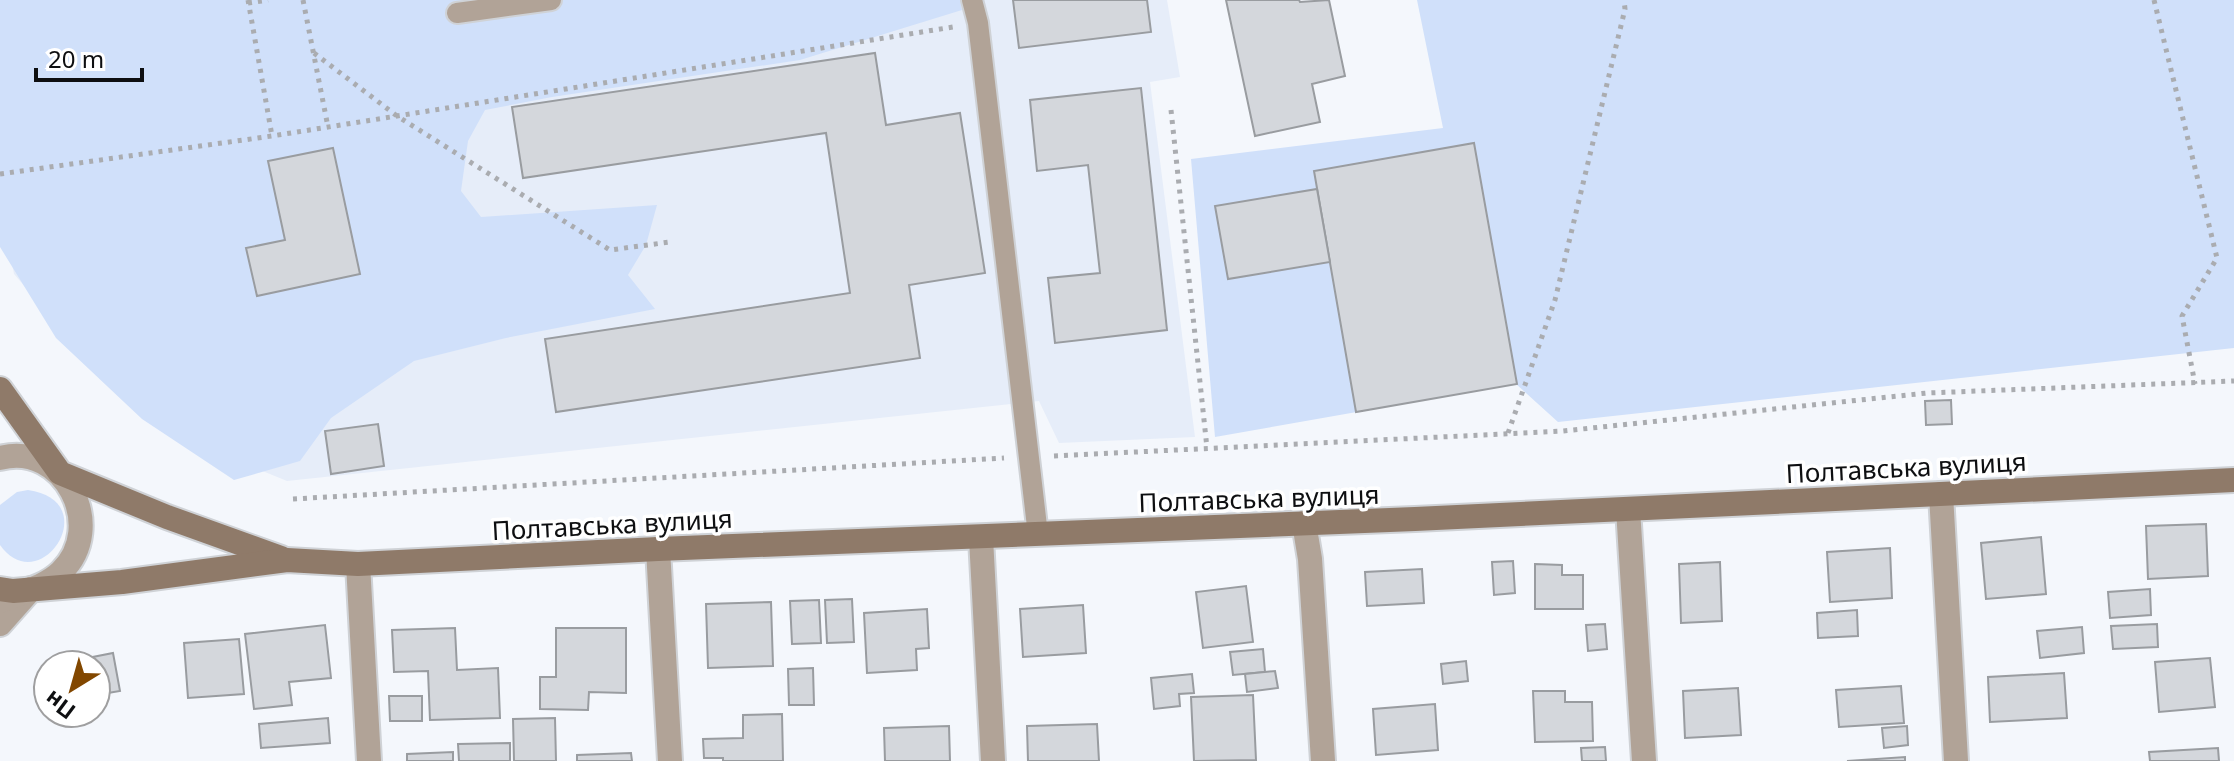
<svg xmlns="http://www.w3.org/2000/svg" width="2234" height="761" viewBox="0 0 2234 761" font-family="'Noto Sans',sans-serif">
<rect width="100%" height="100%" fill="#f4f7fc"/>
<!-- built -->
<path fill="#e6edf9" d="M0,0H1167L1180,77L1150,82L1195,437L1059,443L1039,401L287,481L177,436L101,375L14,274L0,201Z"/>
<!-- green -->
<g fill="#d0e0fa">
<path d="M0,0H960L962,10L800,60L552,97L485,110L468,141L461,191L481,217L657,205L646,245L628,275L655,309L506,338L414,361L331,418L300,461L234,480L142,419L56,338L0,247Z"/>
<path d="M1417,0H2234V348L1558,422L1516,384L1215,437L1191,159L1443,128Z"/>
<path d="M28,490C106,501 40,601 0,545V505L17,492Z"/>
</g>
<!-- building -->
<g fill="#d4d7dc" stroke="#999ca0" stroke-width="2">
<path d="M1013,0H1147L1151,32L1019,48Z"/>
<path d="M1226,0H1299L1300,2L1329,0L1345,76L1312,84L1320,122L1255,136Z"/>
<path d="M875,53L886,125L960,113L985,273L909,285L920,358L556,412L545,339L850,293L826,133L523,178L512,107Z"/>
<path d="M1141,88L1167,330L1055,343L1048,278L1100,273L1088,165L1037,171L1030,100Z"/>
<path d="M1474,143L1517,384L1356,412L1314,171Z"/>
<path d="M333,148L360,274L257,296L246,248L285,240L268,161Z"/>
<path d="M1317,189L1330,262L1228,279L1215,206Z"/>
<path d="M1951,400L1952,424L1926,425L1925,401Z"/>
<path d="M378,424L384,466L331,474L325,431Z"/>
<path d="M2206,524L2208,576L2148,579L2146,526Z"/>
<path d="M2041,537L2046,594L1986,599L1981,543Z"/>
<path d="M1890,548L1892,598L1830,602L1827,552Z"/>
<path d="M1513,561L1515,593L1494,595L1492,562Z"/>
<path d="M1720,562L1722,621L1681,623L1679,564Z"/>
<path d="M1535,564L1562,565V575H1583V609H1535Z"/>
<path d="M1422,569L1424,603L1367,606L1365,572Z"/>
<path d="M1246,586L1253,642L1203,648L1196,592Z"/>
<path d="M2150,589L2151,615L2110,618L2108,592Z"/>
<path d="M852,599L854,642L827,643L825,600Z"/>
<path d="M819,600L821,643L792,644L790,601Z"/>
<path d="M771,602L773,666L708,668L706,604Z"/>
<path d="M1083,605L1086,653L1023,657L1020,609Z"/>
<path d="M927,609L929,648L916,649L917,670L867,673L864,613Z"/>
<path d="M1857,610L1858,636L1818,638L1817,613Z"/>
<path d="M1605,624L1607,649L1588,651L1586,625Z"/>
<path d="M2157,624L2158,647L2113,649L2111,626Z"/>
<path d="M325,625L331,678L289,682L292,705L254,709L245,634Z"/>
<path d="M2082,627L2084,653L2040,658L2037,631Z"/>
<path d="M455,628L457,670L498,668L500,718L430,720L428,671L394,672L392,630Z"/>
<path d="M556,628H626V693L589,692L588,710L540,709V677H556Z"/>
<path d="M239,639L244,694L188,698L184,643Z"/>
<path d="M1263,649L1265,672L1233,675L1230,652Z"/>
<path d="M113,653L120,691L96,695V665H52Z"/>
<path d="M2210,658L2215,707L2159,712L2155,662Z"/>
<path d="M1466,661L1468,681L1443,684L1441,664Z"/>
<path d="M813,668L814,705H789L788,669Z"/>
<path d="M1275,671L1278,688L1247,692L1245,674Z"/>
<path d="M2064,673L2067,718L1990,722L1988,677Z"/>
<path d="M1192,674L1194,693L1179,694L1180,706L1154,709L1151,678Z"/>
<path d="M1901,686L1904,723L1839,727L1836,690Z"/>
<path d="M1738,688L1741,735L1685,738L1683,691Z"/>
<path d="M1533,691H1565V702H1592L1593,741L1535,742Z"/>
<path d="M1253,695L1256,760L1194,761L1191,697Z"/>
<path d="M389,696H422V721H390Z"/>
<path d="M1435,704L1438,750L1376,755L1373,709Z"/>
<path d="M782,714L783,761H723V758H704L703,739L743,738V715Z"/>
<path d="M328,718L330,743L261,748L259,724Z"/>
<path d="M555,718L556,761H514L513,719Z"/>
<path d="M1097,724L1099,761H1028L1027,726Z"/>
<path d="M949,726L950,761H885L884,728Z"/>
<path d="M1907,726L1908,745L1884,748L1882,728Z"/>
<path d="M510,743V761H459L458,744Z"/>
<path d="M1605,747L1606,761H1582L1581,748Z"/>
<path d="M2218,748L2219,761H2150L2149,752Z"/>
<path d="M453,752V761H407V754Z"/>
<path d="M631,753L632,761H577V755Z"/>
<path d="M1905,757V761H1847Z"/>
</g>
<g fill="none" stroke-linecap="round" stroke-linejoin="round">
<defs>
<g id="service">
<path d="M972,0L978,23L1038,535"/>
<path d="M457,13L551,0"/>
</g>
<g id="minor">
<path d="M1941,494L1956,761"/>
<path d="M1628,509L1644,761"/>
<path d="M1304,523L1310,559L1323,761"/>
<path d="M981,538L993,761"/>
<path d="M658,549L670,761"/>
<path d="M358,564L369,761"/>
<path d="M0,624L31,589"/>
</g>
<path id="tertiary" d="M0,458C64,441 108,527 61,572C46,587 20,593 0,601"/>
<g id="secondary">
<path d="M0,389L60,473L167,517L281,558"/>
<path d="M0,589L13,591L122,582L287,560L358,564L658,549L1415,519L2234,480"/>
</g>
</defs>
<!-- service casing -->
<use href="#service" stroke="#cfd2d6" stroke-width="24"/>
<!-- minor casing -->
<use href="#minor" stroke="#cfd2d6" stroke-width="28"/>
<!-- tertiary casing -->
<use href="#tertiary" stroke="#cfd2d6" stroke-width="28"/>
<!-- secondary casing -->
<use href="#secondary" stroke="#cfd2d6" stroke-width="28"/>
<!-- path -->
<g stroke="#aaacb0" stroke-width="5" stroke-dasharray="4 6" stroke-linecap="butt">
<path d="M248,0L272,136"/>
<path d="M303,0L328,127"/>
<path d="M2154,0L2217,258L2182,316L2195,384"/>
<path d="M248,3L268,0"/>
<path d="M314,53L397,116L610,250L670,242"/>
<path d="M1171,110L1207,448"/>
<path d="M0,174L272,136L953,27"/>
<path d="M1508,433L1555,300L1625,9L1624,0"/>
<path d="M1054,456L1563,431L1927,393L2234,381"/>
<path d="M293,499L1004,458"/>
</g>
<!-- service -->
<use href="#service" stroke="#b1a397" stroke-width="20"/>
<!-- minor -->
<use href="#minor" stroke="#b1a397" stroke-width="24"/>
<!-- tertiary -->
<use href="#tertiary" stroke="#b1a397" stroke-width="24"/>
<!-- secondary -->
<use href="#secondary" stroke="#8f7a69" stroke-width="24"/>
</g>
<g text-anchor="middle" dominant-baseline="central" stroke-width="7" stroke-linejoin="round" paint-order="stroke">
<!-- street labels -->
<g font-size="26" fill="#0e0f11" stroke="#fff">
<text transform="translate(1906 467) rotate(-3)">Полтавська вулиця</text>
<text transform="translate(1259 498) rotate(-2)">Полтавська вулиця</text>
<text transform="translate(612 524) rotate(-3)">Полтавська вулиця</text>
</g>
</g>
<!-- north arrow -->
<g transform="translate(72 689) rotate(217)"><circle r="38" fill="#ffffff" stroke="#9f9fa0" stroke-width="2"/>
<path d="M0-6L14 30L0 20L-14 30Z" fill="#824700"/>
<text y="-12" font-size="22" font-weight="bold" text-anchor="middle" fill="#0e0f11">Пн</text>
</g>
<!-- scale -->
<path d="M36 68v12h106v-12" fill="none" stroke="#0e0f11" stroke-width="4"/>
<text x="48" y="68" font-size="24" fill="#0e0f11" stroke="#ffffff" stroke-width="6" paint-order="stroke">20 m</text>
</svg>
